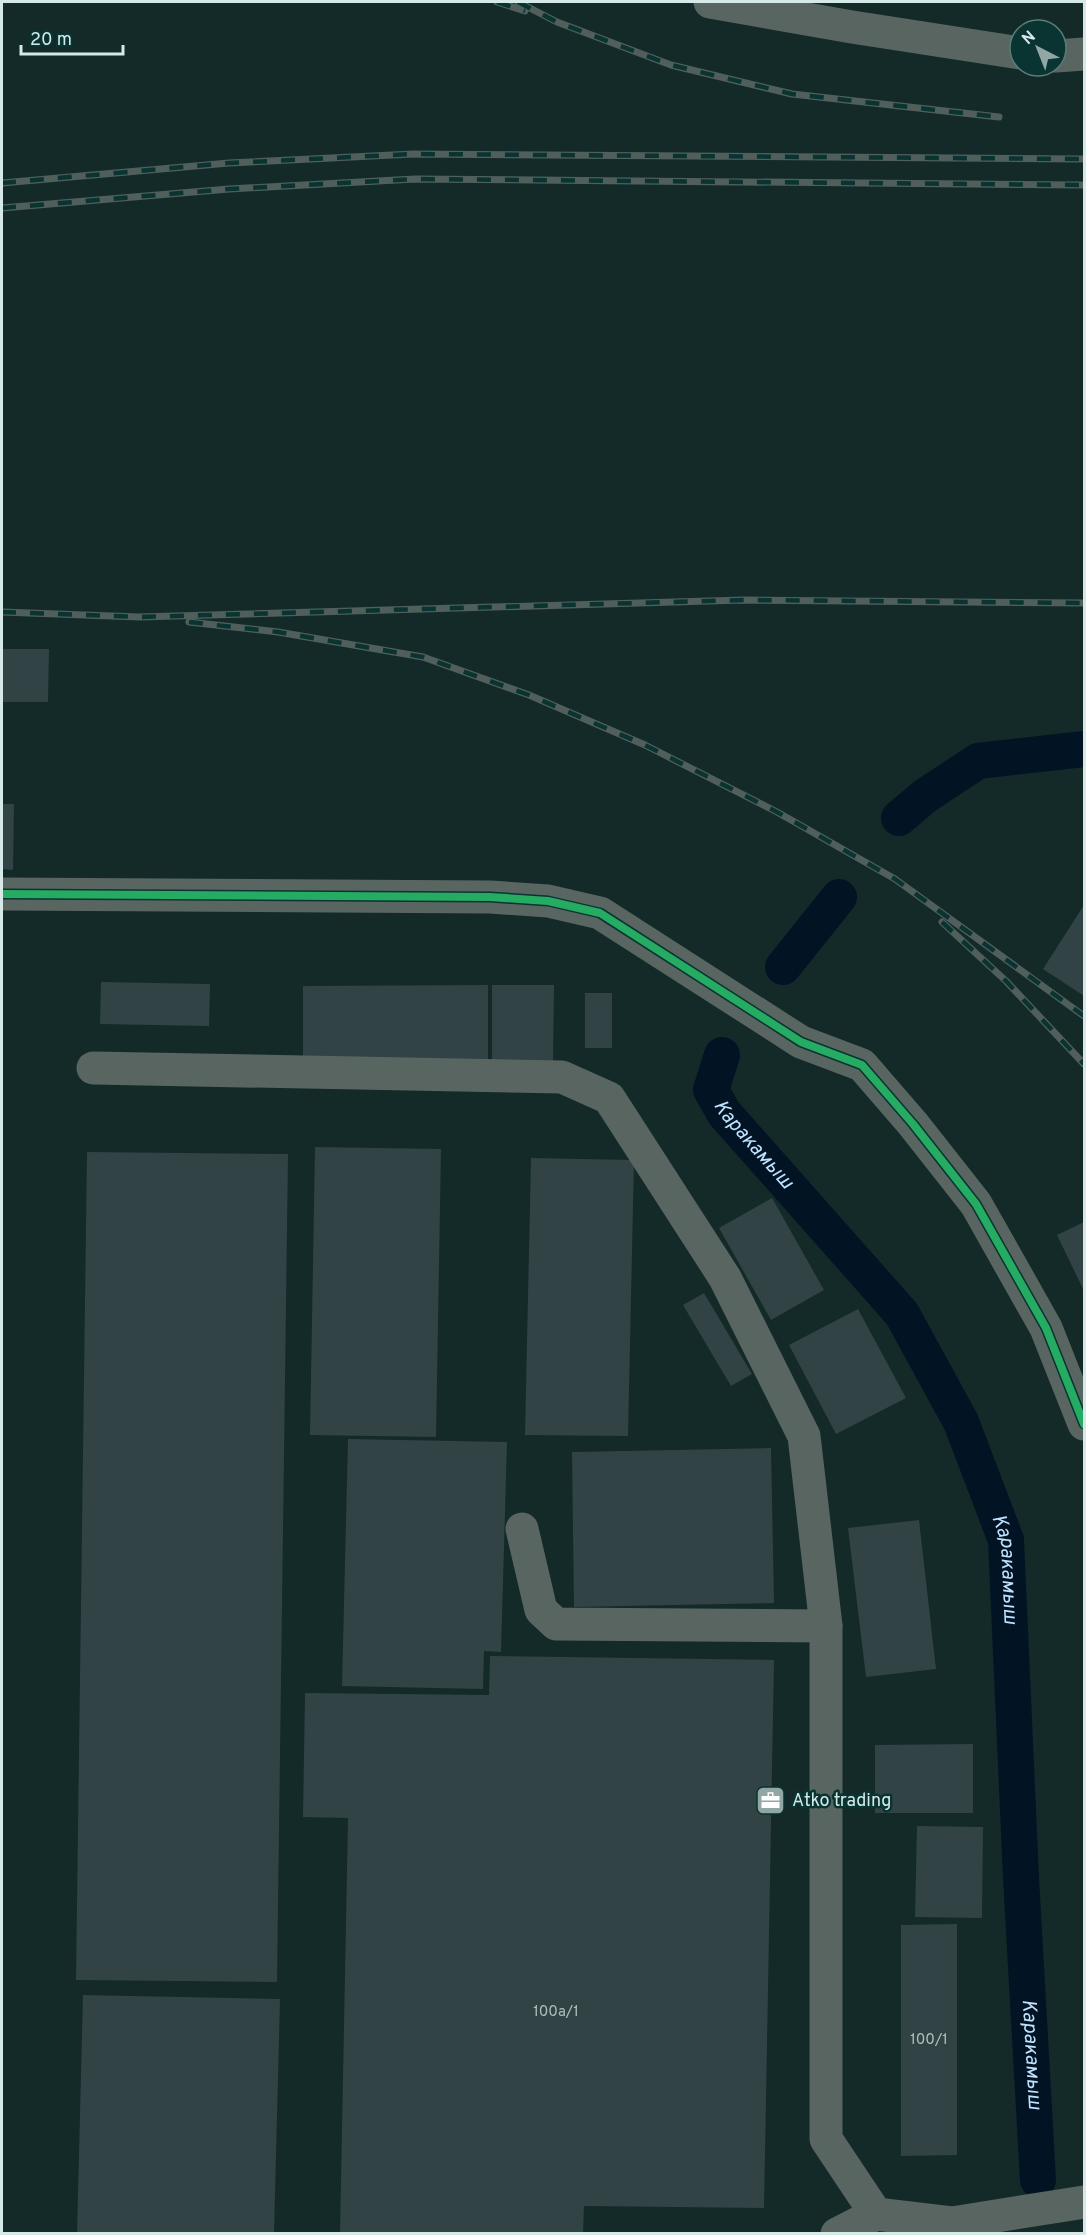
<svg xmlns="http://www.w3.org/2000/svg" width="1086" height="2235" viewBox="0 0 1086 2235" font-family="Overpass,sans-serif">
<rect width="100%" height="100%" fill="#132a29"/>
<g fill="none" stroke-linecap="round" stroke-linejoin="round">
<!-- canal -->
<g stroke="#021424" stroke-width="36">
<path d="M899,818L925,796L978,761L1084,749"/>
<path d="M783,967L839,897"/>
<path id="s1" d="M722,1055L711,1090L724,1113L902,1314L961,1422L1006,1540L1021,1878L1038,2180"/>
</g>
</g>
<!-- building -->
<g fill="#314345">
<path d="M2,649H49L48,702H2Z"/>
<path d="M2,804H14L13,870L2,869Z"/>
<path d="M1084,905V996L1043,969Z"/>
<path d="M101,982L210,984L209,1026L100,1024Z"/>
<path d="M488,985V1061L303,1062V986Z"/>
<path d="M492,985H554L553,1062H492Z"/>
<rect x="585" y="993" width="27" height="55"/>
<path d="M315,1147L441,1149L436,1437L310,1435Z"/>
<path d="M87,1152L288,1154L277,1982L76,1980Z"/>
<path d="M531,1158L634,1160L628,1436L525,1435Z"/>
<path d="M772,1198L824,1290L771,1320L719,1228Z"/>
<path d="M1084,1222V1291L1057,1235Z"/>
<path d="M704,1293L752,1374L731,1386L683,1305Z"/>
<path d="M858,1309L906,1398L836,1434L789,1345Z"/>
<path d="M348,1439L507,1442L501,1652L484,1651L483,1689L342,1686Z"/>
<path d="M771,1448L774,1603L574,1607L572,1452Z"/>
<path d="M919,1520L936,1669L866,1677L848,1528Z"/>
<path d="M490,1656L774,1660L764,2208L584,2206L583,2234H340L348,1818L303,1817L305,1693L489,1695Z"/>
<path d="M973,1744V1813H875V1745Z"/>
<path d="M917,1826L983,1827L982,1918L915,1917Z"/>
<path d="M957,1924V2155L901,2156V1925Z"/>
<path d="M83,1995L280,1999L274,2234H77Z"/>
</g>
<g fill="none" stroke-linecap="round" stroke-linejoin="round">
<!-- minor -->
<g stroke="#596561" stroke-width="33">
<path d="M710,2L852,27L1020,53"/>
<path d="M1056,56L1084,54"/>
<path d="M2,894L490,897L548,901L600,913L801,1042L862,1065L913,1124L976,1204L1046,1328L1084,1424"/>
<path d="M93,1068L562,1077L609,1098L725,1278L804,1436L826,1626V2139L876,2214L952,2223L1084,2202"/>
<path d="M522,1529L541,1610L556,1624L826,1626"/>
<path d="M837,2234L876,2214"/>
</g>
<defs>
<g id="rail">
<path d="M497,2L525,11"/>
<path d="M518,2L557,22L671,65L792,94L999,117"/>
<path d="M2,183L229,163L413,154L1084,159"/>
<path d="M2,208L229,189L415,179L1084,185"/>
<path d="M2,612L139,617L744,600L1084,603"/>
<path d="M189,622L278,632L423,657L529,695L645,745L777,812L895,879L1084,1016"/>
<path d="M942,922L1006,981L1084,1064"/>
</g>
</defs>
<!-- rail casing -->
<use href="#rail" stroke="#515f5c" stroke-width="7"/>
<!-- rail -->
<use href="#rail" stroke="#093431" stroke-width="4.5" stroke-dasharray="14" stroke-linecap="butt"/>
<defs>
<path id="cycleway" d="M2,894L490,897L548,901L600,913L801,1042L862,1065L913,1124L976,1204L1046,1328L1084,1424"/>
</defs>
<!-- cycleway casing -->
<use href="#cycleway" stroke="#093431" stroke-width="11"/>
<!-- cycleway -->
<use href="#cycleway" stroke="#26ab63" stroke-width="8"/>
</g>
<!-- icons -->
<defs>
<symbol id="office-square" viewBox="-11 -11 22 22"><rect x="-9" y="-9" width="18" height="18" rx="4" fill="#91a7a5" stroke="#093431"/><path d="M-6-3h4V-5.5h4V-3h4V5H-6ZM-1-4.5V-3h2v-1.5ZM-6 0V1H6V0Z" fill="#fff"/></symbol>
</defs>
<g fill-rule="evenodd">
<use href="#office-square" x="754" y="1784" width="33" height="33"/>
</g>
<g text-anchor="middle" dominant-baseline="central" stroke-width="5" stroke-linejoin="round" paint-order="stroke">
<!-- number labels -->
<g font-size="15" fill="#acc0bf">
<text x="556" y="2012">100a/1</text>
<text x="929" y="2040">100/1</text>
</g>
<!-- poi labels -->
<g font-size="18" fill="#d5eae8" stroke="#093431" text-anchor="start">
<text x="792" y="1801">Atko trading</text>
</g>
<!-- water labels -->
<g font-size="20" font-style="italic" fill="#bfe2ff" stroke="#093431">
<text stroke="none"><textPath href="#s1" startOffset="106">Каракамыш</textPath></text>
<text stroke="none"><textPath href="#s1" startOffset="610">Каракамыш</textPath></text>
<text stroke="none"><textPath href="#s1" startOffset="1096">Каракамыш</textPath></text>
</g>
</g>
<!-- border -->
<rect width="1086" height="2235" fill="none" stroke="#d5eae8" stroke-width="6"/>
<!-- north arrow -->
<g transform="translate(1038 48) rotate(318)"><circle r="28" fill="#093431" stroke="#5b7d7a" stroke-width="1.5"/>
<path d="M0-4.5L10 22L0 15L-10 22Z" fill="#91a7a5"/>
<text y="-9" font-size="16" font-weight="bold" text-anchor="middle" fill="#d5eae8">N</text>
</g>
<!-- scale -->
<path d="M21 45v9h102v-9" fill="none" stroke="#d5eae8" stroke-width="3"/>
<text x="30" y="45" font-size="18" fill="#d5eae8" stroke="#093431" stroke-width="4.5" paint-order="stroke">20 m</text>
</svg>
